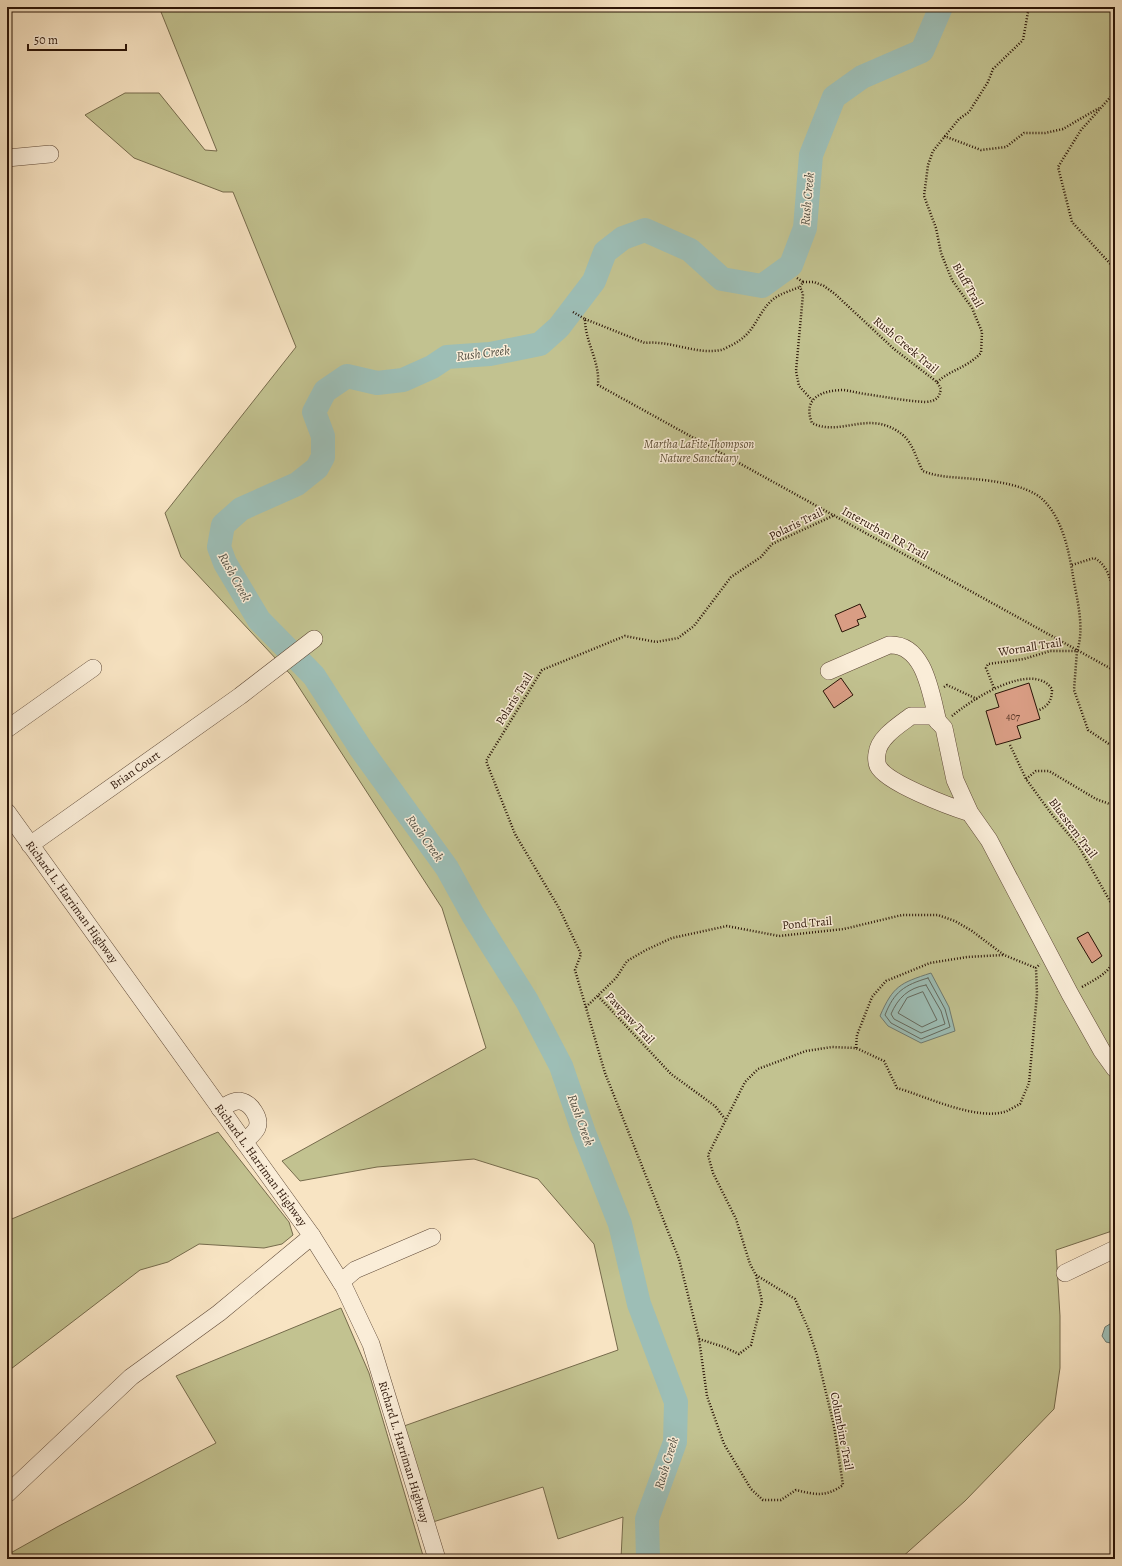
<svg xmlns="http://www.w3.org/2000/svg" width="1122" height="1566" viewBox="0 0 1122 1566" font-family="Alegreya,serif">
<rect width="100%" height="100%" fill="#f8e4c3"/>
<filter id="stains"><feTurbulence type="fractalNoise" baseFrequency=".005" numOctaves="4"/><feColorMatrix values="0 0 0 0 .2 0 0 0 0 .09 0 0 0 0 .02 0 0 0 .5 -.17"/></filter>
<radialGradient id="worn" r=".72"><stop offset=".6" stop-color="#630" stop-opacity="0"/><stop offset="1" stop-color="#630" stop-opacity=".3"/></radialGradient>
<!-- green -->
<g fill="#c2c290" stroke="#766b4c">
<path d="M159,7H1115V1230L1056,1250L1060,1316V1368L1054,1409L965,1501L900,1559H621L623,1517L558,1539L543,1487L433,1522L404,1426L618,1350L594,1244L538,1179L474,1159L377,1167L300,1181L282,1161L486,1048L442,908L291,675L181,557L165,513L296,347L233,192H223L134,158L85,115L125,93H159L205,150L217,151Z"/>
<path d="M218,1132L289,1222L293,1235L282,1244L264,1248L199,1244L168,1262L140,1270L7,1372V1221Z"/>
<path d="M341,1308L369,1373L424,1559H7V1555L57,1527L216,1443L176,1376Z"/>
</g>
<!-- water -->
<g fill="#9dbeb6" stroke="#6f7a70">
<path d="M931,973L949,1007L955,1031L921,1043L888,1026L880,1016C893,986 900,983 931,973Z"/>
<path d="M1110,1324H1115V1344L1106,1342L1102,1336L1105,1327Z"/>
</g>
<g fill="none" stroke-linecap="round" stroke-linejoin="round">
<!-- shore -->
<g stroke="#64695e" stroke-width="1">
<path d="M928,978L945,1009L950,1027L921,1039L891,1023L885,1015C894,992 904,985 928,978Z"/>
<path d="M926,985L941,1011L945,1024L921,1033L894,1019L891,1014C898,998 908,988 926,985Z"/>
<path d="M923,992L937,1020L922,1027L898,1013L907,998Z"/>
</g>
<!-- river -->
<path stroke="#9dbeb6" stroke-width="24" d="M648,1559L647,1519L675,1442L676,1402L639,1304L620,1224L584,1133L561,1066L527,1001L473,915L447,868L361,749L314,676L259,620L225,563L219,547L223,525L241,509L297,484L317,468L323,457V436L314,412L325,391L347,376L377,383L403,380L432,367L447,357L490,354L540,344L559,327L594,281L605,252L623,238L645,230L690,250L722,279L762,286L791,265L805,228L811,155L834,97L862,77L922,51L941,7"/>
</g>
<!-- building -->
<g fill="#d99d84" stroke="#2b1407">
<path d="M860,604L866,617L857,620L859,625L842,632L835,615Z"/>
<path d="M841,678L853,695L834,708L823,691Z"/>
<path d="M1029,683L1040,719L1017,726L1021,738L996,745L986,711L999,707L995,694Z"/>
<path d="M1088,932L1102,956L1092,963L1077,938Z"/>
</g>
<g fill="none" stroke-linecap="round" stroke-linejoin="round">
<defs>
<g id="minor">
<path d="M7,158L50,154"/>
<path d="M829,671L889,645C925,643 931,695 938,722"/>
<path d="M7,729L93,668"/>
<path d="M7,812L312,1236L344,1287L371,1344L437,1559"/>
<path d="M970,813C951,807 886,783 878,766C877,764 876,757 877,754C878,738 899,725 911,716H933L944,728L955,780L970,813L989,840L1070,994L1102,1051L1115,1069"/>
<path d="M30,845L240,696L314,639"/>
<path d="M220,1109C226,1106 233,1100 240,1101C251,1103 261,1118 257,1128C255,1133 248,1138 244,1142"/>
<path d="M1065,1273L1115,1249"/>
<path d="M341,1282L355,1270L432,1237"/>
<path d="M7,1494L131,1377L219,1313L312,1236"/>
</g>
</defs>
<!-- minor casing -->
<use href="#minor" stroke="#5e4836" stroke-width="18"/>
<!-- path -->
<g stroke="#2b1407" stroke-width="2.5" stroke-dasharray="1 2" stroke-linecap="butt">
<path d="M1115,92L1081,130L1058,167L1072,222L1115,269"/>
<path d="M944,136L981,150L1006,147L1024,133H1045L1063,129L1099,108"/>
<path d="M797,278L803,282L800,287L803,294L796,371L799,386L812,400"/>
<path d="M803,282H814L824,286L835,294L894,349L937,382L941,389C939,398 936,401 926,402C906,401 886,397 865,394C858,393 851,391 844,390C822,390 802,398 812,423C842,438 870,407 904,436C913,444 917,461 923,471C940,478 957,477 974,479C995,481 1025,485 1041,498C1062,516 1069,551 1073,576C1077,600 1085,628 1077,651"/>
<path d="M573,312L585,319C585,342 600,361 598,385L1115,671"/>
<path d="M585,319L645,343C670,340 696,355 721,350C725,349 729,346 732,345C755,333 755,318 770,302C778,294 790,291 800,287"/>
<path d="M937,382C952,369 965,369 981,353L982,332L972,308L952,280L941,253L936,228L924,196L928,165L933,151L959,119L969,112L988,82L993,69L1023,40L1028,12L1024,7"/>
<path d="M1072,565L1094,558C1108,565 1110,580 1115,593"/>
<path d="M944,687L947,685L977,699"/>
<path d="M994,688L986,668L988,664L1024,659L1050,651H1077L1074,690L1088,730L1115,748"/>
<path d="M952,716C971,700 1032,660 1052,689C1052,699 1049,706 1039,710"/>
<path d="M1010,745L1026,779L1053,816L1078,845L1115,910"/>
<path d="M1026,779L1036,771H1049L1096,799L1115,806"/>
<path d="M1082,987C1112,970 1115,969 1115,934"/>
<path d="M598,996L671,1074L715,1106L725,1119"/>
<path d="M586,1007L616,978L627,961L646,950L672,938L727,926L779,936L844,929L902,915H938L955,921L972,931L1004,955L1036,968"/>
<path d="M856,1048L857,1035L872,997L886,981L930,963L967,957L1003,955"/>
<path d="M756,1275L795,1299L808,1328L817,1355L834,1426L843,1485C826,1497 816,1495 796,1490L781,1500H763L751,1489L724,1444L707,1396L699,1339L679,1259L605,1073L575,970L581,954L559,908L515,834L486,761L542,670L625,636L656,642L678,638L694,626L731,577L761,557L772,544L835,515"/>
<path d="M699,1339L724,1347L739,1354L751,1345L762,1301L756,1275L750,1264L736,1219L713,1173L708,1155L745,1082L758,1069L806,1051L832,1047L856,1048L884,1061L897,1088C925,1096 978,1122 1007,1111C1011,1109 1016,1106 1020,1104L1029,1083L1037,994L1036,968L1040,964"/>
</g>
<!-- minor -->
<use href="#minor" stroke="#faedd8" stroke-width="17"/>
</g>
<g text-anchor="middle" dominant-baseline="central" stroke-width="3" stroke-linejoin="round" paint-order="stroke">
<!-- number labels -->
<g font-size="10" fill="#563626">
<text x="1013" y="716">407</text>
</g>
<!-- street labels -->
<g font-size="12" fill="#2b1407" stroke="#faedd8">
<text transform="translate(968 285) rotate(60)">Bluff Trail</text>
<text transform="translate(906 345) rotate(40)">Rush Creek Trail</text>
<text transform="translate(796 524) rotate(-26)">Polaris Trail</text>
<text transform="translate(885 533) rotate(29)">Interurban RR Trail</text>
<text transform="translate(1030 647) rotate(-9)">Wornall Trail</text>
<text transform="translate(514 699) rotate(-58)">Polaris Trail</text>
<text transform="translate(135 770) rotate(-35)">Brian Court</text>
<text transform="translate(1073 828) rotate(53)">Bluestem Trail</text>
<text transform="translate(72 902) rotate(54)">Richard L. Harriman Highway</text>
<text transform="translate(807 923) rotate(-5)">Pond Trail</text>
<text transform="translate(630 1018) rotate(47)">Pawpaw Trail</text>
<text transform="translate(261 1165) rotate(54)">Richard L. Harriman Highway</text>
<text transform="translate(842 1431) rotate(79)">Columbine Trail</text>
<text transform="translate(404 1452) rotate(73)">Richard L. Harriman Highway</text>
</g>
<!-- park labels -->
<g font-size="12" font-style="italic" fill="#605137" stroke="#faedd8">
<text x="699" y="444">Martha LaFite Thompson<tspan x="699" dy="14">Nature Sanctuary</tspan></text>
</g>
<!-- water labels -->
<g font-size="13" font-style="italic" fill="#535044" stroke="#faedd8">
<text transform="translate(807 199) rotate(-85)">Rush Creek</text>
<text transform="translate(483 353) rotate(-7)">Rush Creek</text>
<text transform="translate(235 577) rotate(61)">Rush Creek</text>
<text transform="translate(425 838) rotate(54)">Rush Creek</text>
<text transform="translate(581 1120) rotate(70)">Rush Creek</text>
<text transform="translate(666 1463) rotate(-73)">Rush Creek</text>
</g>
</g>
<!-- margin -->
<rect width="1122" height="1566" fill="none" stroke="#f8e4c3" stroke-width="24"/>
<rect x="8" y="8" width="1106" height="1550" fill="none" stroke="#2b1407" stroke-width="2"/>
<rect x="12" y="12" width="1098" height="1542" fill="none" stroke="#2b1407"/>
<!-- scale -->
<path d="M28 44v6h98v-6" fill="none" stroke="#2b1407" stroke-width="2"/>
<text x="34" y="44" font-size="12" fill="#2b1407" stroke="#faedd8" stroke-width="3" paint-order="stroke">50 m</text>
<rect width="100%" height="100%" filter="url(#stains)"/>
<rect width="100%" height="100%" fill="url(#worn)"/>
</svg>
